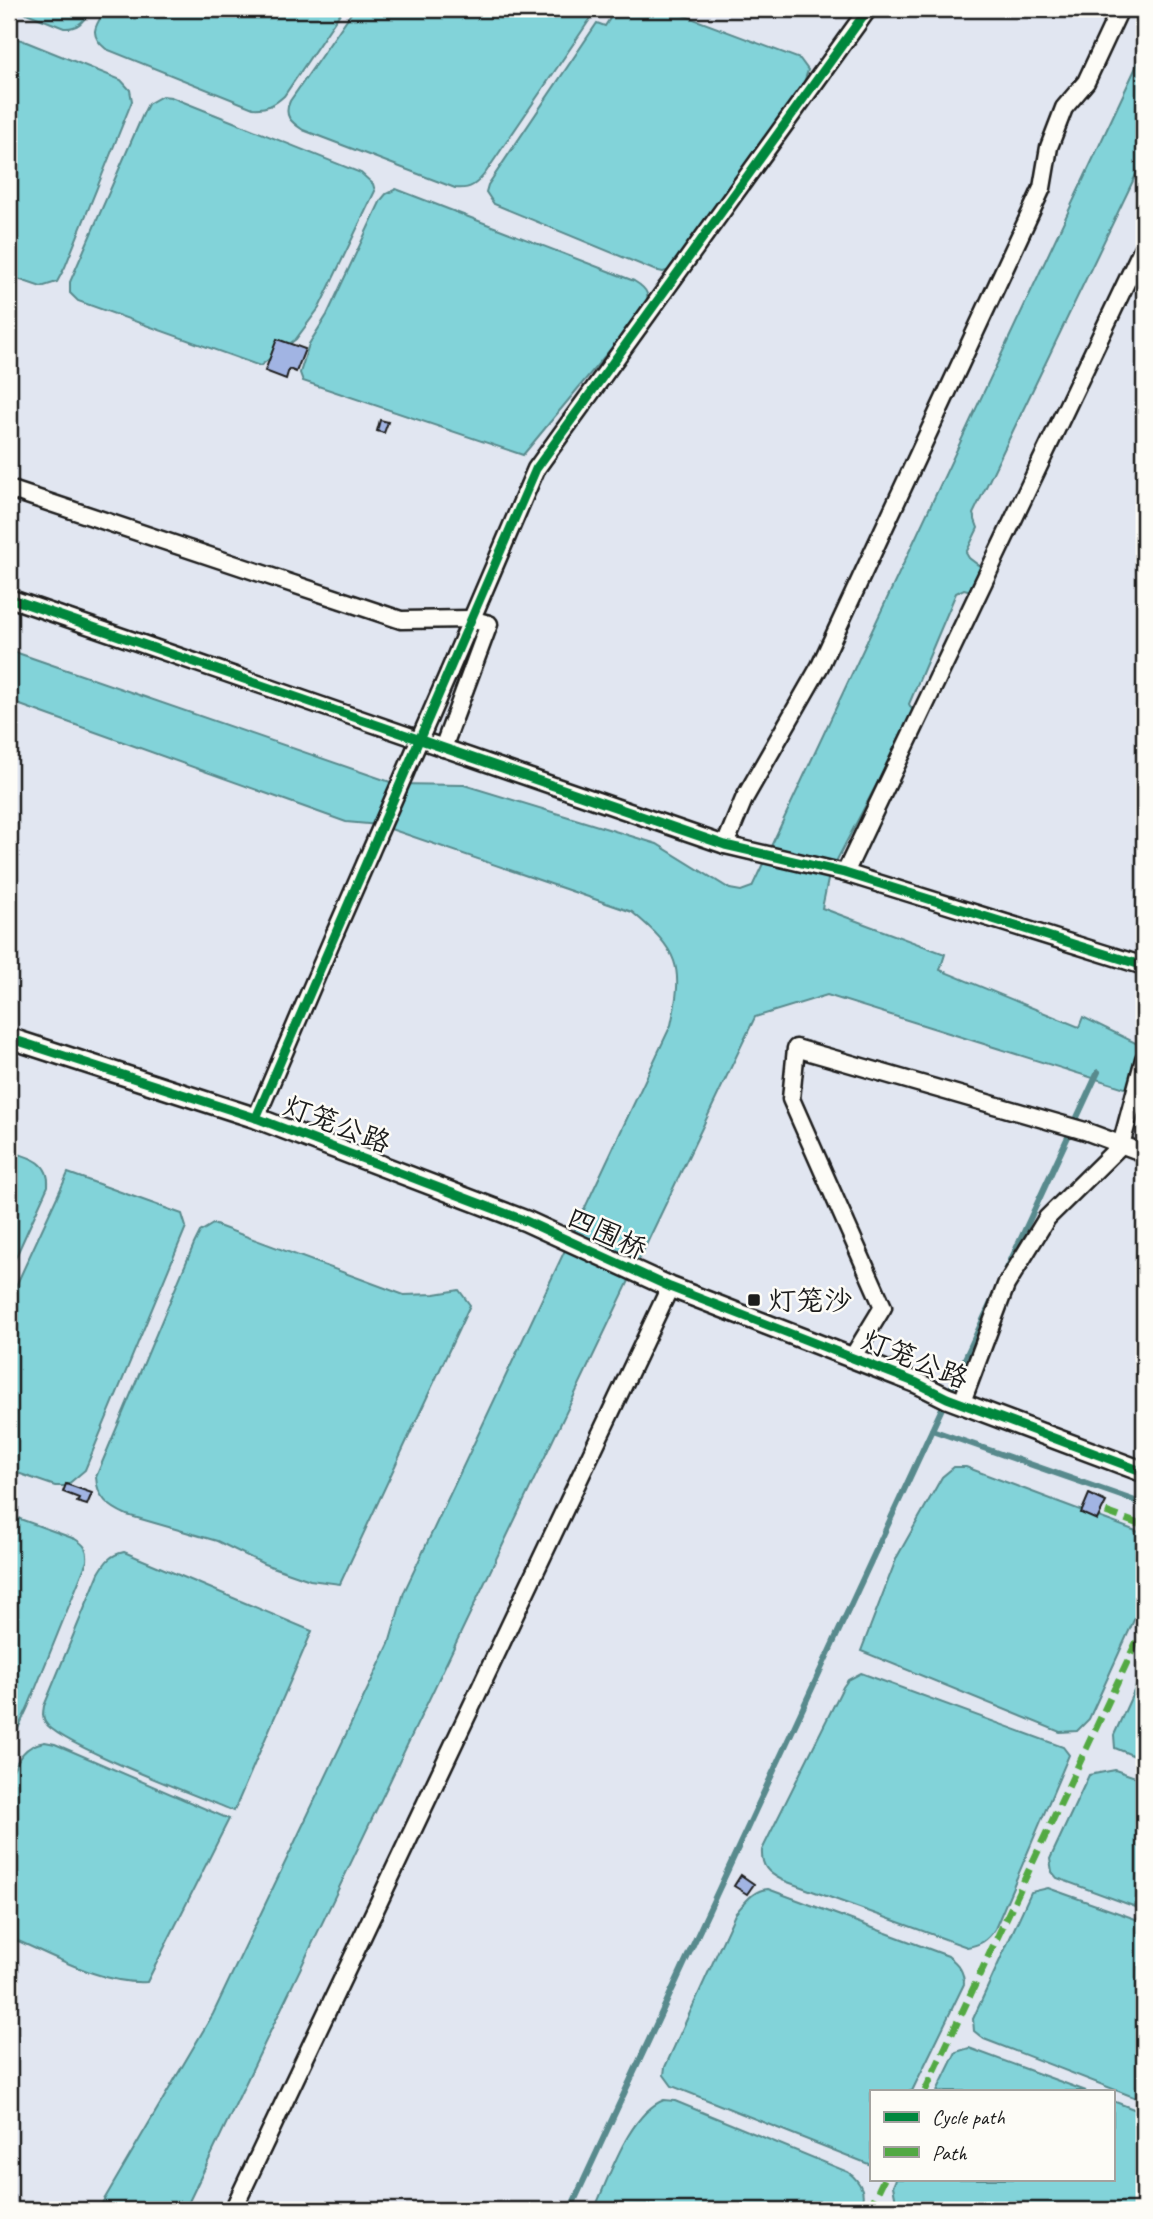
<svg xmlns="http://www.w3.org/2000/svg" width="1153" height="2219" viewBox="0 0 1153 2219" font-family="Caveat,'LXGW WenKai TC',sans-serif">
<rect width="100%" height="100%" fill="#e1e6f1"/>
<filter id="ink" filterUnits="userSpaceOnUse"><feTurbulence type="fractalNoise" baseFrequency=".0143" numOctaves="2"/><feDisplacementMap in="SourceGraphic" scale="14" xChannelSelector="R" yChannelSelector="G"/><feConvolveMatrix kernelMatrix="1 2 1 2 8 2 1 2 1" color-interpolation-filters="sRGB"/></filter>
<g filter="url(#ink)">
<!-- water -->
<g fill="#82d3d9" stroke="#598a8d" stroke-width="2">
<path d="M16,9H92C84,20 79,29 64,28Z"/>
<path d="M106,9H343L284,96C274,105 267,109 253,108L106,49C88,34 95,26 106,9Z"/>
<path d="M354,9H597L486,172C477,184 470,190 455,188L303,130C291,122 283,116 290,101Z"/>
<path d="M616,9H667L800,59L808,70L803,86L673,269L663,272L654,270L494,204L486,192L488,185L597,23L605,26Z"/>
<path d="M9,35L121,80L130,90L132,101L65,267L57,282L41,287L9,276Z"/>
<path d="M1144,50V158L973,514L978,528L966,553L969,558L990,574L976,592L964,589L956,593L909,704L914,713L829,875L822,908L945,954L940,970L1079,1027L1083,1017L1144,1047V1094L827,995L755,1017L185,2210H98L213,2014L389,1644L404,1592L671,1025C684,966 679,951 632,912L379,825L346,822L9,701V650L396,784L464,785L657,844L730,889L741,891L752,887Z"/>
<path d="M162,96L171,97L361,173L373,184L375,191L319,308L296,339L260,366L78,301L70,293V282L144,112L148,104Z"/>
<path d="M396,189L634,281C649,290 651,296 642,311L523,455L303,381L300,373L309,344L327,315L381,200L386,194Z"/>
<path d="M9,1151C29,1157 50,1161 48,1186L9,1272Z"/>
<path d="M68,1173L182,1214L186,1227L85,1470L66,1486H55L9,1470V1301Z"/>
<path d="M213,1224L404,1295L435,1294L459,1290L470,1305L340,1584L310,1580L264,1564L217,1541L127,1515C109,1507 97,1498 96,1477L194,1244L200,1232Z"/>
<path d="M954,1467H966L1144,1534V1598L1089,1719L1077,1731L1060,1732L861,1651L897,1557L942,1477Z"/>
<path d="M9,1515L75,1539C85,1545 88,1549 87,1561L28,1707L9,1748Z"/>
<path d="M124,1552L312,1631L234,1811C203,1798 57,1744 45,1722C42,1717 43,1712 44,1706L99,1573C106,1561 110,1555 124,1552Z"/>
<path d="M1144,1669V1760L1115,1748L1114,1735Z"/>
<path d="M861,1673L1063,1747L1069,1755L995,1929C987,1941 980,1945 967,1947L782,1880C768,1873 761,1866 762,1850L843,1687L848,1680Z"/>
<path d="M45,1742L55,1744L229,1819L147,1982C102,1985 50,1954 9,1937V1779C17,1761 23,1745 45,1742Z"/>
<path d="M1115,1770L1144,1780V1910L1057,1878L1052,1872L1050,1859L1089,1775Z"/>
<path d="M1048,1888L1144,1922V2101L984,2039L974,2031L973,2019L1031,1892Z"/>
<path d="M768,1889L948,1956C959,1965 964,1971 964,1984L912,2091H871V2165L672,2086L664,2075L665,2067L735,1914C745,1903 752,1890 768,1889Z"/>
<path d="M969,2048L1086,2091H937L956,2052Z"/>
<path d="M664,2100L675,2101L848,2172C862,2183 867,2194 859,2210H594C609,2178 629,2113 664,2100Z"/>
<path d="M1113,2101L1144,2113V2210H908L896,2201L893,2186L896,2179H1113Z"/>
</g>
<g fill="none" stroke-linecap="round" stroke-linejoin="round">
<!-- stream -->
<g stroke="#598a8d" stroke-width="6">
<path d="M1004,1275L1098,1072"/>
<path d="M932,1430L1144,1504"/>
<path d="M570,2210L995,1294"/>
</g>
</g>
<!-- building -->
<g fill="#a1b4e3" stroke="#1c1c1c" stroke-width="2">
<path d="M277,339L305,349L296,372L289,369L286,379L265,371Z"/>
<path d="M380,420L388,422L384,433L377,431Z"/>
<path d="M66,1484L92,1493L87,1505L77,1502L79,1498L63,1492Z"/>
<path d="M1089,1494L1106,1502L1097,1520L1081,1513Z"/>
<path d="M741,1875L754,1884L747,1894L734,1886Z"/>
</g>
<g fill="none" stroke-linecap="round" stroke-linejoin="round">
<defs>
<g id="minor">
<path d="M9,489L401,620L470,619L489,624L443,748"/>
<path d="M9,598L725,845L845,873L1144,966"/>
<path d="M449,672L536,469L868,9"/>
<path d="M725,845L744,799L820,666L1042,188L1049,147L1064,108L1086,82L1120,9"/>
<path d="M845,873L1144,245"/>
<path d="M256,1118L335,933"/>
<path d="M852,1358L883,1307L791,1099L796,1048L1085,1131L1144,1153"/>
<path d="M962,1402L1006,1285L1047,1218L1121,1145L1144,1059"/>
<path d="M233,2210L670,1287"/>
</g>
<path id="tertiary" d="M9,1038L256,1118L526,1221L670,1287L917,1383L947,1398L1144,1472"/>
</defs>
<!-- minor casing -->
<use href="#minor" stroke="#1c1c1c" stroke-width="21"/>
<!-- tertiary casing -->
<use href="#tertiary" stroke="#1c1c1c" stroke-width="24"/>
<!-- minor -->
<use href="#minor" stroke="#fdfcf7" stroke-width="16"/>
<!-- tertiary -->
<use href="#tertiary" stroke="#fdfcf7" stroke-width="19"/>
<defs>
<path id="minor-bridge" d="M335,933L449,672"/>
</defs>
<!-- minor-bridge casing -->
<use href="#minor-bridge" stroke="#1c1c1c" stroke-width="21" stroke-linecap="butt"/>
<!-- minor-bridge -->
<use href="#minor-bridge" stroke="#fdfcf7" stroke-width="16"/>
<!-- quiet -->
<g stroke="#52a943" stroke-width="7" stroke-dasharray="14 7" stroke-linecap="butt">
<path d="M1106,1512L1144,1526"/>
<path d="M925,2091L1144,1626"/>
<path d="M869,2210L884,2179"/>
</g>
<defs>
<g id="cycleway">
<path d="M9,598L725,845L845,873L1144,966"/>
<path d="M9,1038L256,1118L526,1221L670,1287L917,1383L947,1398L1144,1472"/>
<path d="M256,1118L536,469L868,9"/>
</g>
</defs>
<!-- cycleway casing -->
<use href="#cycleway" stroke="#fdfcf7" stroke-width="13"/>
<!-- cycleway -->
<use href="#cycleway" stroke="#00873e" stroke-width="9"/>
</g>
</g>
<!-- markers -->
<rect fill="#1c1c1c" stroke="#fdfcf7" stroke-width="2.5" x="747" y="1293" width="14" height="14" rx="3.5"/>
<g text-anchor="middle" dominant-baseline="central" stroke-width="5" stroke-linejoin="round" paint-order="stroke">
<!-- street labels -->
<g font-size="28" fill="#1c1c1c" stroke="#fdfcf7">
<text transform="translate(337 1124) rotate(21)">灯笼公路</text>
<text transform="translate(607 1233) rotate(25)">四围桥</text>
<text transform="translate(915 1359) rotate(22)">灯笼公路</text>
</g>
<!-- poi labels -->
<g font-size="28" fill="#1c1c1c" stroke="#fdfcf7" text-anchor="start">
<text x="768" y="1300">灯笼沙</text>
</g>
</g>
<!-- margin -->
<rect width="1153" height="2219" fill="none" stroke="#fdfcf7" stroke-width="35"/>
<rect x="18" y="18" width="1118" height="2184" fill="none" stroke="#1c1c1c" stroke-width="2.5" filter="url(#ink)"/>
<!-- legend -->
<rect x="870" y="2090" width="245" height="91" fill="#fdfcf7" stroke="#a3a29f" stroke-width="2"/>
<rect x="884" y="2112" width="35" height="10" fill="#00873e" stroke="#a3a29f" stroke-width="2"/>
<text x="932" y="2124" font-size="21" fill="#1c1c1c">Cycle path</text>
<rect x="884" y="2147" width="35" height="10" fill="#52a943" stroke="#a3a29f" stroke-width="2"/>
<text x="932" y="2160" font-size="21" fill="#1c1c1c">Path</text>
</svg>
